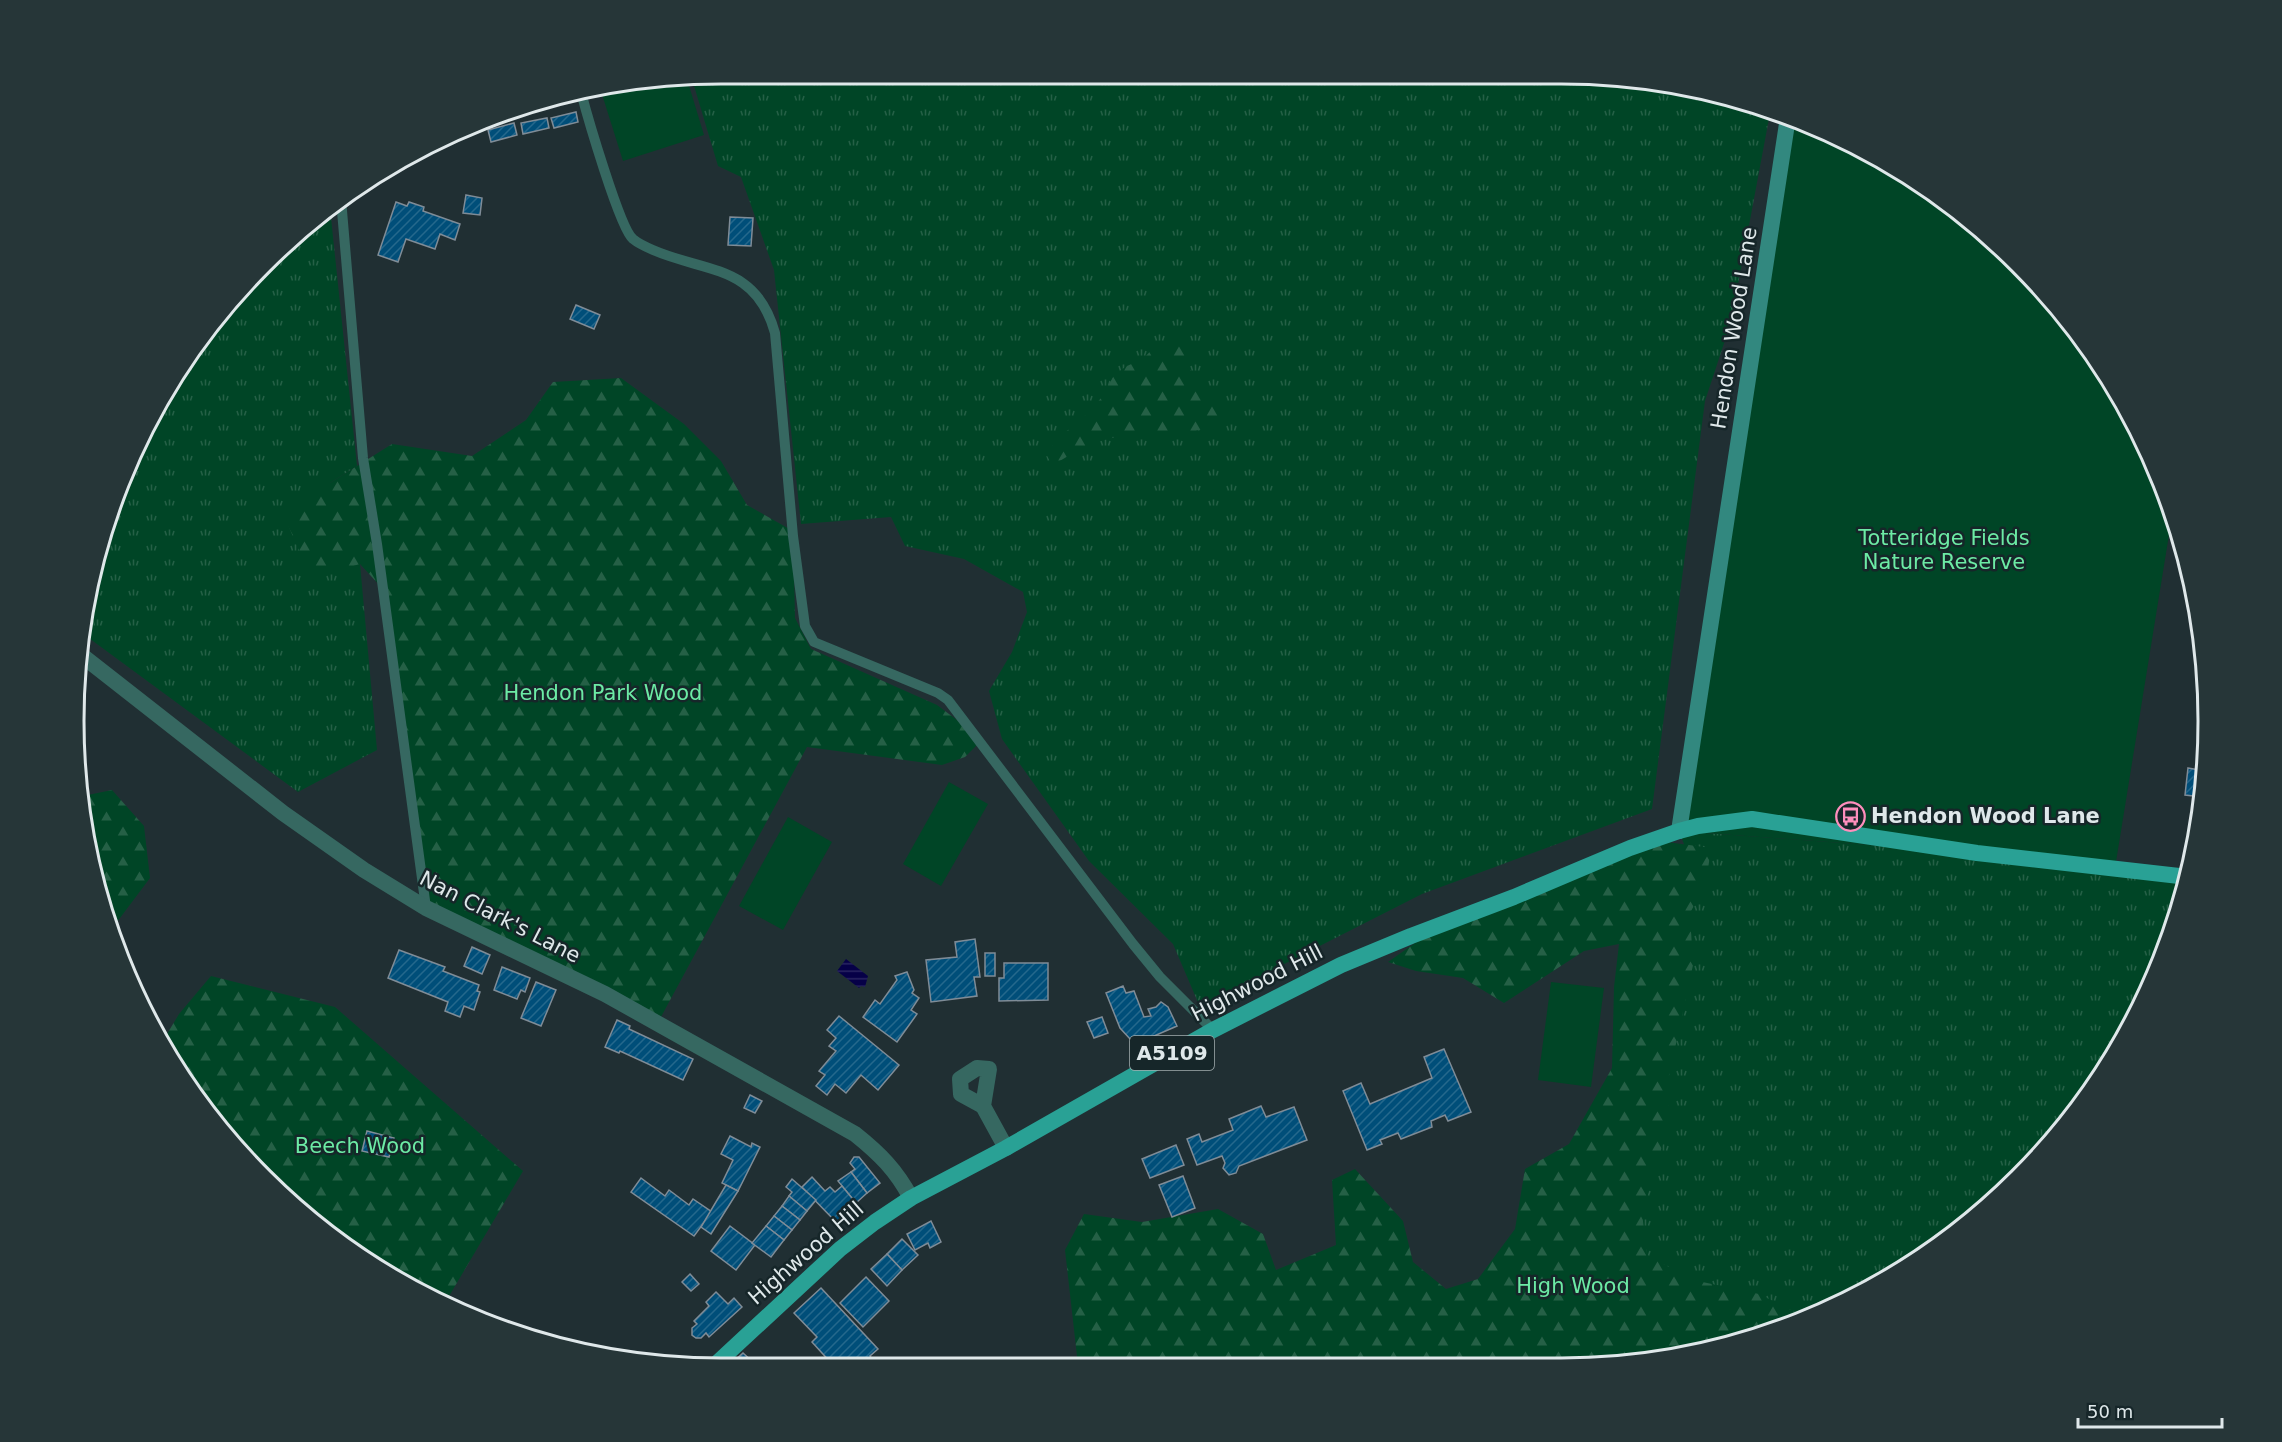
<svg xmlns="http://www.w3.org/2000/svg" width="2282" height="1442" viewBox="0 0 2282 1442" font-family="'DejaVu Sans',sans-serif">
<defs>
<pattern id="grass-tufts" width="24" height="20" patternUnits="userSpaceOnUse" patternTransform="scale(1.5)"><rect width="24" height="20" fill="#004526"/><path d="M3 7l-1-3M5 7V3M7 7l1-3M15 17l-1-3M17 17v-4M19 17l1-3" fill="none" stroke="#256046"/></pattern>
<pattern id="forest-firs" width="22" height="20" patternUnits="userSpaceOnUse" patternTransform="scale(1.5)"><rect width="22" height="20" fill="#004526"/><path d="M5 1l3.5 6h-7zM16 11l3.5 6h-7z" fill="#256046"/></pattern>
<pattern id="water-rules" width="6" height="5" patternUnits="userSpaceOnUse" patternTransform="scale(1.5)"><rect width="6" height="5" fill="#060047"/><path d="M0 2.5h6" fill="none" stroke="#2a2562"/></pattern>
<pattern id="building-hatch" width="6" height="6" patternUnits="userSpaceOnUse" patternTransform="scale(1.5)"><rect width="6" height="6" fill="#004e79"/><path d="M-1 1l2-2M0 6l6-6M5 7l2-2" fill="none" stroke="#25688c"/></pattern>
</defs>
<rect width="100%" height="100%" fill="#202f33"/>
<!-- grass -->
<g fill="url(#grass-tufts)">
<path d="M692,79H1645L1770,113L1731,322L1705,401L1652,809L1422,894L1200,1007L1173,944L1089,861L1002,739L989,691L1012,652L1027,612L1023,592L964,559L905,546L891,517L801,524L774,270L741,177L718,166Z"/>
<path d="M330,208L357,466L330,483L360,564L377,750L298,792L82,633L86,595L108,513L160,398L207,327L263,263Z"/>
<path d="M1679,831L1977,853L2188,877L2186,889L2142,1008L2074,1115L1955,1234L1848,1302L1729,1346L1604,1367L1688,855Z"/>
</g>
<!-- forest -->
<g fill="url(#forest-firs)">
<path d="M1174,341C1189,353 1184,361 1193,374C1204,390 1227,392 1224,417C1194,442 1155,430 1120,437C1110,438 1098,441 1089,445C1076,450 1066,459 1052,464L1046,454L1057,439L1087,414L1102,397L1113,377L1125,367L1144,358L1159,342Z"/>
<path d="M621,378L684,424L721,461L747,505L793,531L795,618L811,649L937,705L961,723L978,744L965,757L942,765L807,747L655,1028L426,908L382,588L360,564L311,578L285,518L330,483L392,444L472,456L526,420L553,382Z"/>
<path d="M112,790L144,826L150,878L111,930L96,889L83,796Z"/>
<path d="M1667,842L1711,848L1706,883L1690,913L1693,965L1669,1076V1123L1642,1213L1647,1255L1693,1280L1759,1294L1805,1317L1741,1342L1719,1343L1687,1339V1353L1604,1367L1078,1365L1065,1250L1084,1214L1142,1222L1218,1209L1263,1234L1276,1270L1336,1245L1332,1180L1355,1169L1403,1221L1413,1262L1446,1289L1478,1279L1515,1229L1525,1169L1569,1144L1612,1068L1614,987L1619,944L1584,951L1504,1003L1463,978L1416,971L1388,962L1452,917Z"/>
<path d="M211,976L335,1007L523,1171L445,1303L327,1234L263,1179L183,1081L161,1044L179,1014Z"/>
</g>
<!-- green -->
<g fill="#004526">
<path d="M636,79H687L704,135L623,161L600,88Z"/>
<path d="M1788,117L1809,123L1955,208L2048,294L2122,398L2173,510L2115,868L1977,853L1679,831Z"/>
<path d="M949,782L988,804L941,886L903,864Z"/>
<path d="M788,817L832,842L783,930L739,906Z"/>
<path d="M1551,982L1604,988L1591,1087L1538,1080Z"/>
</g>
<!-- water -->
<path fill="url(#water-rules)" d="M846,959L868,976L865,987L861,986L859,988L837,971Z"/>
<!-- building -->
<g fill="url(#building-hatch)" stroke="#7f8c97" stroke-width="1.5">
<path d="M576,112L578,122L554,128L551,118Z"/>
<path d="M547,118L549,128L523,134L521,123Z"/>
<path d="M514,123L517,135L491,142L488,130Z"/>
<path d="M466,195L482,198L480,215L463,213Z"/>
<path d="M396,202L407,206L409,202L424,207L423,211L460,224L455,240L440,234L435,249L406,239L398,262L378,255Z"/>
<path d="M730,217L753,218L751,246L728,245Z"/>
<path d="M576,305L600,315L594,329L570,319Z"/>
<path d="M2188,768L2205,771L2206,768L2202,797L2185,795Z"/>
<path d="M975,939L980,977H974L977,996L931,1002L926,960L957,957L955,942Z"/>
<path d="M472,947L490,955L482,974L464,966Z"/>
<path d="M399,950L445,967L443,971L479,985L477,991L480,992L474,1010L464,1006L460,1017L445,1011L448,1002L388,978Z"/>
<rect x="985" y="953" width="10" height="23"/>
<path d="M1004,963H1048V1000L999,1001V978H1004Z"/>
<path d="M502,967L530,978L525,992L521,990L517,999L494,990Z"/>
<path d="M907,972L914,990L912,993L919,998L911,1010L917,1014L897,1042L863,1017L875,1000L880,1004L897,980L895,976Z"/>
<path d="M536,982L556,990L541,1026L521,1018Z"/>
<path d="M1123,986L1126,993L1134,991L1144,1017L1151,1016L1148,1009L1156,1007L1161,1002L1168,1007L1177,1026L1140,1042L1141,1044L1138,1045L1136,1039L1131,1040L1120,1028L1106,993Z"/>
<path d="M839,1016L899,1065L878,1090L861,1075L846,1093L835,1084L827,1095L816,1086L825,1075L819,1071L836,1051L829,1046L836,1038L827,1030Z"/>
<path d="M1102,1017L1108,1033L1094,1038L1087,1022Z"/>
<path d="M617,1020L630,1026L629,1029L693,1059L683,1080L620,1051L619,1053L605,1047Z"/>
<path d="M1444,1049L1471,1112L1448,1121L1445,1115L1431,1121L1432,1127L1401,1139L1398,1133L1380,1140L1382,1144L1367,1150L1343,1091L1361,1083L1370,1104L1432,1078L1424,1057Z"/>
<path d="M750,1095L762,1101L755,1113L744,1108Z"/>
<path d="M1261,1106L1266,1117L1294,1107L1307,1140L1239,1166L1236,1173L1229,1175L1223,1168L1225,1163L1222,1156L1197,1165L1187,1139L1199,1134L1202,1142L1233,1130L1229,1119Z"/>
<path d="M367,1131L394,1138L389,1157L362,1151Z"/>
<path d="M730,1136L751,1147L752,1143L760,1147L738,1191L722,1183L733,1160L721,1154Z"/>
<path d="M1176,1145L1184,1165L1150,1178L1142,1159Z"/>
<path d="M854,1157H859L880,1183L867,1193L851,1172L855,1169L850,1163Z"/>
<path d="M851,1172L867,1193L856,1203L838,1181Z"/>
<path d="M1183,1176L1195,1208L1172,1217L1159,1185Z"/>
<path d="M812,1177L825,1191L830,1187L835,1192L842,1186L856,1203L849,1207L851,1211L836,1222L802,1187Z"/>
<path d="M641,1178L665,1196L669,1190L689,1205L693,1199L712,1212L694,1236L631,1192Z"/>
<path d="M792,1179L816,1200L807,1211L789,1196L792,1192L786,1187Z"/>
<path d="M726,1185L738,1191L711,1234L701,1227Z"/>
<path d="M789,1196L807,1211L800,1220L782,1206Z"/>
<path d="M782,1206L800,1220L792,1230L774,1216Z"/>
<path d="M774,1216L792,1230L784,1240L766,1226Z"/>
<path d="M931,1221L941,1242L930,1248L928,1243L915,1250L907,1234Z"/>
<path d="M730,1226L755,1245L736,1270L711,1251Z"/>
<path d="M766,1226L784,1240L771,1257L752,1243Z"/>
<path d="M902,1239L918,1255L902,1270L887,1254Z"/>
<path d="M887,1254L902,1270L887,1286L871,1269Z"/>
<path d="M690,1274L699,1284L691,1291L682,1282Z"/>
<path d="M866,1277L889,1301L863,1327L840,1303Z"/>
<path d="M821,1288L878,1349L870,1356L875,1364H832L812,1342L817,1337L794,1313Z"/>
<path d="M716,1292L728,1304L734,1298L742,1307L709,1337L706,1333L701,1338H696L692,1335V1328L697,1324L694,1321L709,1306L706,1302Z"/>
<path d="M743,1353L754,1363H732Z"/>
</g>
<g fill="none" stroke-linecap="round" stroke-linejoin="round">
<!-- service -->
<g stroke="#366861" stroke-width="10">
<path d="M581,92C587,115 620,229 633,239C639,244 646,247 653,250C706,273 756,264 775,333L793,536L805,626L814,642L938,693L948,700L1133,944L1160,977L1213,1030"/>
<path d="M341,199L363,458L377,544L426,908"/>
</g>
<!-- minor -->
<g stroke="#366861" stroke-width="16">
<path d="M80,654L283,813L364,870L426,908L605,994L855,1134C880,1154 896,1170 911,1198"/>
<path d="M983,1106L961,1094L960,1079L977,1068L989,1069L983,1106L1006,1148"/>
</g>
<!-- secondary -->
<path stroke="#32887f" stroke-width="16" d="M1679,831L1788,117"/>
<!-- primary -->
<path stroke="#29a195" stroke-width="16" d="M717,1363L840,1249L875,1222L911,1198L1006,1148L1213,1030L1341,965L1411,936L1514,897L1630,848L1679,831L1698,826L1752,819L1977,853L2188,877"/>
</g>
<!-- icons -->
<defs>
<symbol id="bus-ring" viewBox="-11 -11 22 22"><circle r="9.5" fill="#162629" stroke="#fe8ebc" stroke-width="1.5"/><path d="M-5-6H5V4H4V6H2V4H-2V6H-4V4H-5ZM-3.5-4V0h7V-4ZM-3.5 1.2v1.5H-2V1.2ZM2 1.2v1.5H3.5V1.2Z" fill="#fe8ebc"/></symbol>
</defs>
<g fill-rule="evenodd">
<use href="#bus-ring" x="1834" y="800" width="33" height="33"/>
</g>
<g text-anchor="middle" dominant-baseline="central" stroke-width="5" stroke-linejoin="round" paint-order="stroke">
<!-- shield labels -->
<rect fill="#162629" stroke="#a3aeb0" stroke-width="1.5" x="1130" y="1036" width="84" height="34" rx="4.5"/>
<g font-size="20" font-weight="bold" fill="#dfe8ea">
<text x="1172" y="1053">A5109</text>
</g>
<!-- street labels -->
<g font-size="21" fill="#dfe8ea" stroke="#162629">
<text transform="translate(1734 328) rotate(-81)">Hendon Wood Lane</text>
<text transform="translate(500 917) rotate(27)">Nan Clark's Lane</text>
<text transform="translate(1257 983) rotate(-27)">Highwood Hill</text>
<text transform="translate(806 1253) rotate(-41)">Highwood Hill</text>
</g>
<!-- park labels -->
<g font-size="21" fill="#6ceba5" stroke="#162629">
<text x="1944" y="538">Totteridge Fields<tspan x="1944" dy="24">Nature Reserve</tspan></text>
<text x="603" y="693">Hendon Park Wood</text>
<text x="360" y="1146">Beech Wood</text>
<text x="1573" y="1286">High Wood</text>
</g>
<!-- poi labels -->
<g font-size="21" font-weight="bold" fill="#dfe8ea" stroke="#162629" text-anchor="start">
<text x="1871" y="816">Hendon Wood Lane</text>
</g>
</g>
<!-- crop -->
<path d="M0 0H2282V1442H0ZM721 84H1561A637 637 0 0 1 2198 721V721A637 637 0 0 1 1561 1358H721A637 637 0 0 1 84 721V721A637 637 0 0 1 721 84Z" fill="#263638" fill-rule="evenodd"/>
<path fill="none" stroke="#dfe8ea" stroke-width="3" d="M721 84H1561A637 637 0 0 1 2198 721V721A637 637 0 0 1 1561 1358H721A637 637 0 0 1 84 721V721A637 637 0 0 1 721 84Z"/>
<!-- scale -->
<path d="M2078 1418v9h144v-9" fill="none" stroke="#dfe8ea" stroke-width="3"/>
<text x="2087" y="1418" font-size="18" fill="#dfe8ea" stroke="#162629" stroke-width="4.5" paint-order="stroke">50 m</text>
</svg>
